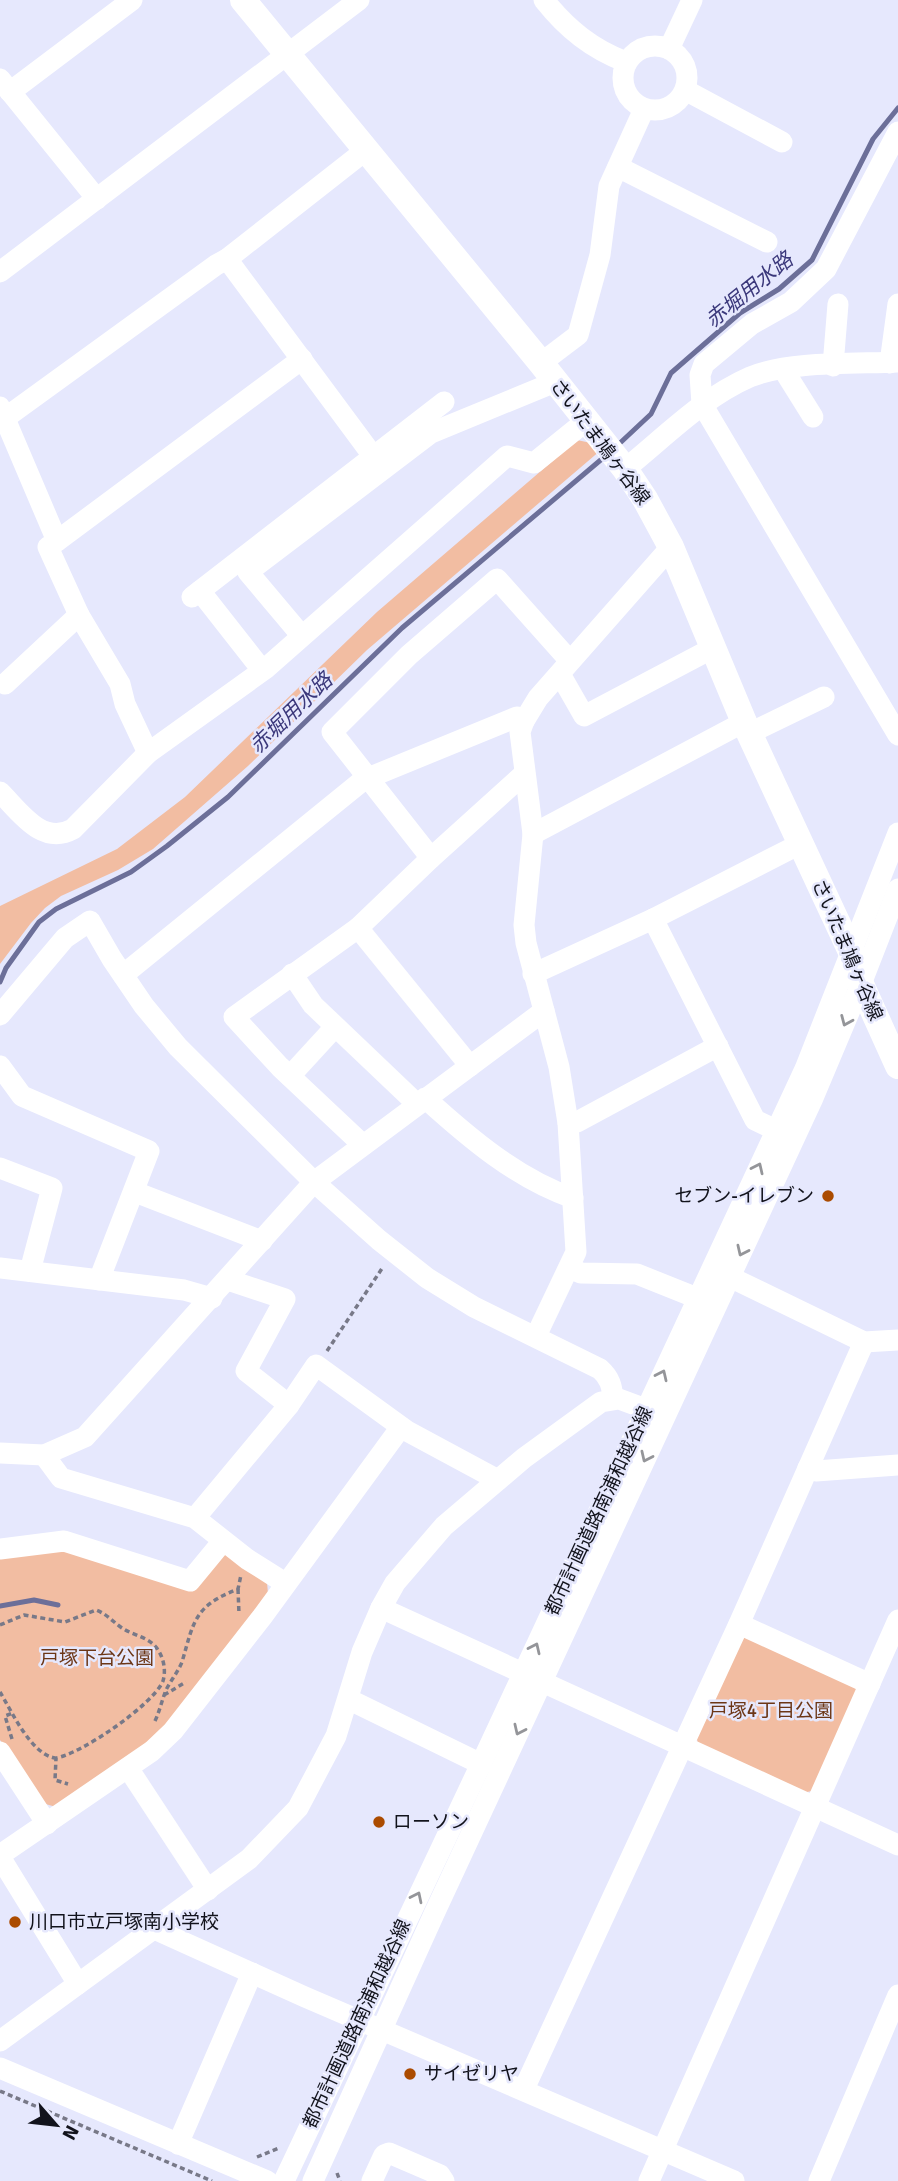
<svg xmlns="http://www.w3.org/2000/svg" width="898" height="2181" viewBox="0 0 898 2181" font-family="Signika,'Noto Sans JP',sans-serif">
<rect width="100%" height="100%" fill="#e6e8fd"/>
<!-- green -->
<g fill="#f2bda2">
<path d="M577,440L591,443L601,450L367,650L248,766L153,849L118,870L61,896L45,908L31,923L0,964V906L117,849L185,797L377,612Z"/>
<path d="M64,1546L191,1585L228,1551L267,1582L268,1594L166,1729L56,1807L42,1803L0,1740V1554Z"/>
<path d="M739,1634L857,1685L860,1692L817,1790L802,1793L698,1744L695,1730Z"/>
</g>
<g fill="none" stroke-linecap="round" stroke-linejoin="round">
<!-- stream -->
<g stroke="#6c6f99" stroke-width="5">
<path d="M620,443L651,414L671,373L740,313L779,289L812,260L873,139L898,108"/>
<path d="M0,982L6,968L39,922L56,909L131,872L167,846L228,797L402,628L603,458"/>
<path d="M0,1606L34,1600L58,1605"/>
</g>
<!-- path -->
<g stroke="#787988" stroke-width="3.5" stroke-dasharray="5 3.5" stroke-linecap="butt">
<path d="M327,1351L383,1267"/>
<path d="M238,1589L239,1614"/>
<path d="M0,1625L24,1615L65,1622L96,1610C107,1614 113,1622 122,1628C134,1636 150,1637 158,1650C164,1659 166,1671 163,1681C153,1705 81,1754 56,1758L55,1780L68,1784"/>
<path d="M0,1692C12,1712 31,1754 55,1758"/>
<path d="M164,1695L186,1682"/>
<path d="M155,1721C160,1710 162,1700 166,1690C171,1680 178,1672 182,1662C194,1621 194,1606 238,1589L241,1575"/>
<path d="M12,1739L5,1716L13,1713"/>
<path d="M0,2091L212,2181"/>
<path d="M257,2157L279,2148"/>
<path d="M337,2173L340,2181"/>
</g>
<!-- minor -->
<g stroke="#fff" stroke-width="21">
<path d="M544,0C567,29 592,49 626,62"/>
<circle cx="655" cy="78" r="32"/>
<path d="M669,49L692,0"/>
<path d="M0,79L97,199"/>
<path d="M685,90L782,142"/>
<path d="M10,92L132,0"/>
<path d="M898,132L826,269L791,302L752,324L704,364L700,375L702,404L898,735"/>
<path d="M618,167L767,242"/>
<path d="M227,259L373,456"/>
<path d="M0,272L359,0"/>
<path d="M541,363L578,335L600,255L609,186L644,109"/>
<path d="M890,363L898,304"/>
<path d="M833,366L838,304"/>
<path d="M783,369L813,417"/>
<path d="M0,407L57,541L48,547L79,615L120,684L125,704L148,753"/>
<path d="M5,418L216,265L227,259L366,150"/>
<path d="M625,469C665,437 702,398 750,377C788,361 856,364 898,362"/>
<path d="M57,541L302,359"/>
<path d="M200,591L262,670"/>
<path d="M192,597L444,402"/>
<path d="M301,635L248,572L431,433L555,382"/>
<path d="M560,674L584,716L713,648"/>
<path d="M5,684L79,615"/>
<path d="M524,721L520,732L533,834L524,925L526,943L559,1067L568,1123L576,1252L536,1336"/>
<path d="M750,733L824,697"/>
<path d="M368,778L517,717L524,721L538,698L671,547"/>
<path d="M0,792C20,812 42,846 73,829L148,753L265,669L507,456L534,463L586,421"/>
<path d="M533,834L744,722"/>
<path d="M431,858L332,732L409,655L497,579L570,661"/>
<path d="M653,919L755,1120L776,1130"/>
<path d="M358,928L470,1066"/>
<path d="M292,974L313,1005L417,1104"/>
<path d="M533,974L653,919L800,844"/>
<path d="M123,975L367,777"/>
<path d="M0,1015L65,938L90,921L112,959L144,1006L178,1047L314,1182L379,1240L427,1278L474,1307L600,1369C610,1378 612,1386 613,1399"/>
<path d="M0,1066L22,1096L149,1151L99,1280"/>
<path d="M290,1076L335,1027"/>
<path d="M425,1098C468,1137 517,1179 573,1198"/>
<path d="M568,1123L577,1122L718,1046"/>
<path d="M363,1145L280,1067L234,1017L358,928L431,858L524,774"/>
<path d="M0,1168L52,1188L30,1271"/>
<path d="M135,1192L262,1241"/>
<path d="M0,1268L184,1290L212,1298"/>
<path d="M569,1268L581,1273L637,1274L697,1298"/>
<path d="M730,1277L864,1342L898,1340"/>
<path d="M228,1280L285,1299L246,1371L289,1405"/>
<path d="M0,1453L44,1455L85,1437L314,1182L544,1011"/>
<path d="M44,1455L61,1478L195,1518L247,1559L285,1583"/>
<path d="M808,1468L816,1471L898,1465"/>
<path d="M195,1518L289,1405L316,1365L407,1431L498,1480"/>
<path d="M0,1549L64,1541L190,1581L223,1541"/>
<path d="M381,1608L898,1845"/>
<path d="M739,1624L870,1684"/>
<path d="M348,1699L481,1764"/>
<path d="M0,1752L47,1824"/>
<path d="M128,1768L208,1890"/>
<path d="M0,1855L152,1751L173,1731L262,1617L401,1427"/>
<path d="M0,1857L78,1984"/>
<path d="M152,1928L305,1997L734,2181"/>
<path d="M0,2041L249,1859L298,1808L336,1736L362,1652L381,1608L395,1583L444,1526L524,1458L601,1402L619,1399L646,1409"/>
<path d="M0,2068L267,2181"/>
<path d="M524,2089L739,1624L864,1342"/>
<path d="M178,2144L252,1973"/>
<path d="M284,2181L481,1764L805,1069L898,833"/>
<path d="M313,2181L434,1914L813,1098L861,984L898,889"/>
<path d="M372,2181L384,2155L389,2153L440,2175L444,2181"/>
<path d="M649,2181L898,1620"/>
<path d="M819,2181L898,1995"/>
</g>
<!-- major -->
<path stroke="#fff" stroke-width="26" d="M243,0L541,363L625,469L645,499L671,547L744,722L852,954L861,984L898,1066"/>
</g>
<!-- one-way arrows -->
<defs><path id="oneway-chevron" d="M-2-3.5L2.5 0L-2 3.5" fill="none" stroke-width="1.6" stroke-linecap="round" stroke-linejoin="round" transform="scale(1.75)"/></defs>
<g stroke="#949599">
<use href="#oneway-chevron" transform="translate(846 1021) rotate(113)"/>
<use href="#oneway-chevron" transform="translate(758 1168) rotate(-65)"/>
<use href="#oneway-chevron" transform="translate(742 1251) rotate(115)"/>
<use href="#oneway-chevron" transform="translate(662 1375) rotate(-65)"/>
<use href="#oneway-chevron" transform="translate(646 1457) rotate(115)"/>
<use href="#oneway-chevron" transform="translate(535 1648) rotate(-65)"/>
<use href="#oneway-chevron" transform="translate(519 1730) rotate(115)"/>
<use href="#oneway-chevron" transform="translate(417 1897) rotate(-64)"/>
</g>
<!-- markers -->
<g fill="#ab4b00" stroke="#e6e8fd" stroke-width="2.5">
<circle cx="828" cy="1196" r="7"/>
<circle cx="379" cy="1822" r="7"/>
<circle cx="15" cy="1922" r="7"/>
<circle cx="410" cy="2074" r="7"/>
</g>
<g text-anchor="middle" dominant-baseline="central" stroke-width="5" stroke-linejoin="round" paint-order="stroke">
<!-- street labels -->
<g font-size="19" fill="#12131c" stroke="#e6e8fd">
<text transform="translate(600 442) rotate(53)">さいたま鳩ヶ谷線</text>
<text transform="translate(847 950) rotate(67)">さいたま鳩ヶ谷線</text>
<text transform="translate(599 1511) rotate(-65)">都市計画道路南浦和越谷線</text>
<text transform="translate(357 2024) rotate(-65)">都市計画道路南浦和越谷線</text>
</g>
<!-- poi labels -->
<g font-size="19" fill="#12131c" stroke="#e6e8fd" text-anchor="start">
<text x="814" y="1196" text-anchor="end">セブン-イレブン</text>
<text x="393" y="1822">ローソン</text>
<text x="29" y="1922">川口市立戸塚南小学校</text>
<text x="424" y="2074">サイゼリヤ</text>
</g>
<!-- park labels -->
<g font-size="19" fill="#6c3616" stroke="#e6e8fd">
<text x="97" y="1658">戸塚下台公園</text>
<text x="771" y="1711">戸塚4丁目公園</text>
</g>
<!-- water labels -->
<g font-size="21" font-style="italic" fill="#3b387b" stroke="#e6e8fd">
<text transform="translate(749 290) rotate(-39)">赤堀用水路</text>
<text transform="translate(291 713) rotate(-44)">赤堀用水路</text>
</g>
</g>
<!-- north arrow -->
<g transform="translate(56 2125) rotate(118)" stroke="#e6e8fd" stroke-width="5" paint-order="stroke">
<path d="M0-5L12 26L0 18L-12 26Z" fill="#12131c"/>
<text y="-10" font-size="19" font-weight="bold" text-anchor="middle" fill="#12131c">N</text>
</g>
</svg>
